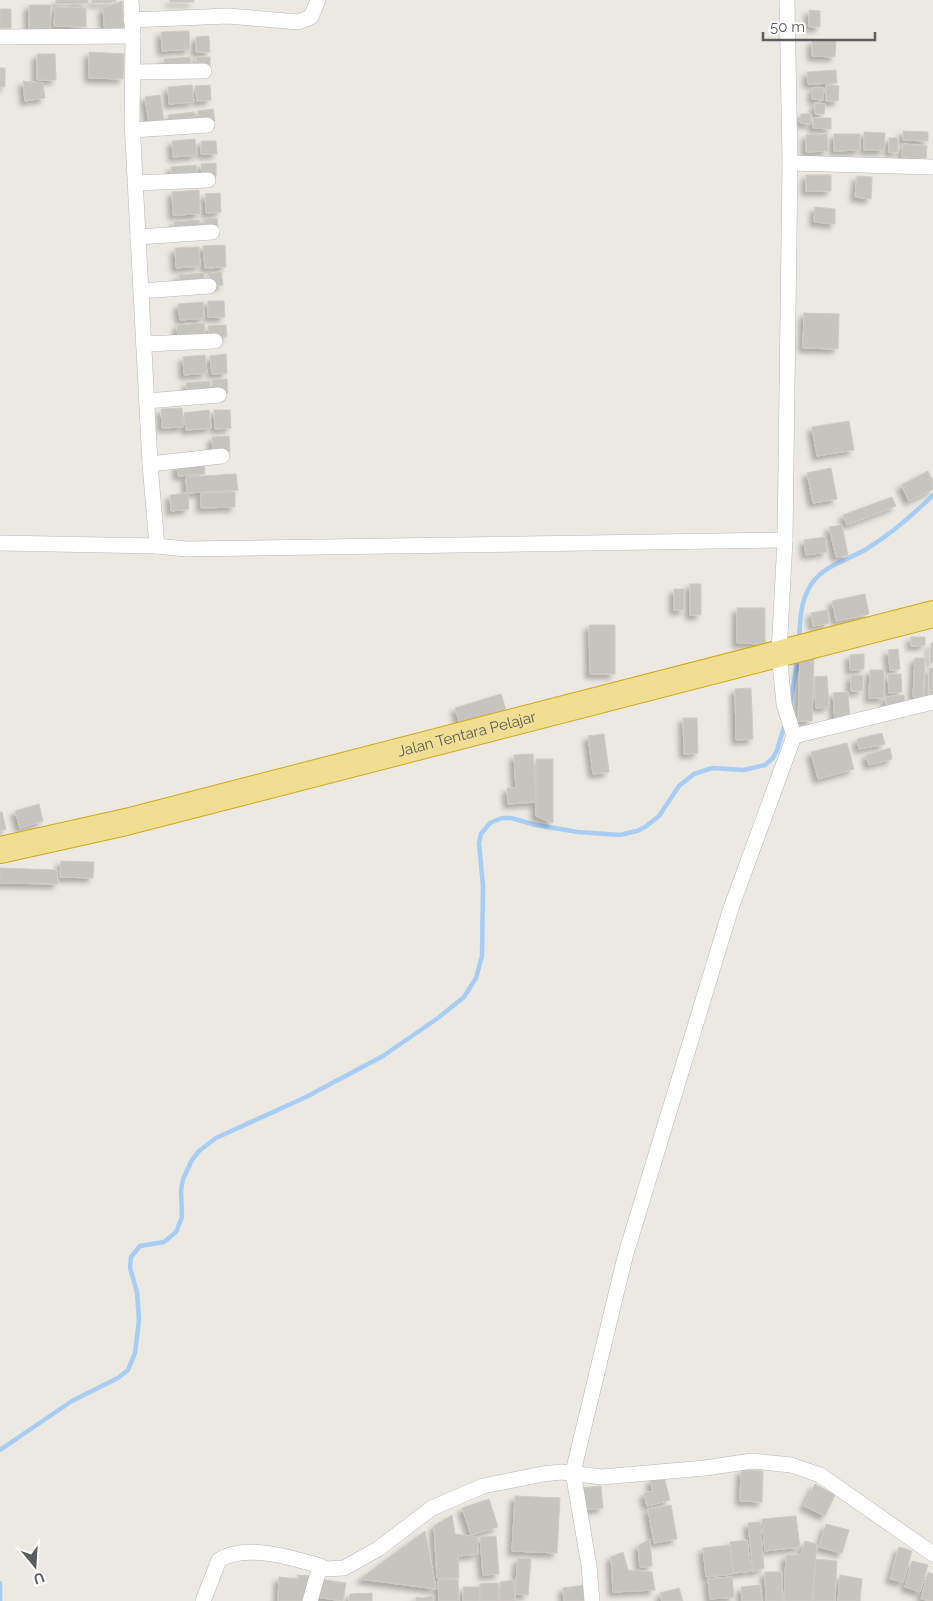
<svg xmlns="http://www.w3.org/2000/svg" width="933" height="1601" viewBox="0 0 933 1601" font-family="Raleway,sans-serif">
<defs>
<filter id="shadow"><feDropShadow dx="-4.5" dy="4.5" stdDeviation="2.5" flood-color="#0004"/></filter>
</defs>
<rect width="100%" height="100%" fill="#ebe9e1"/>
<g fill="none" stroke-linecap="round" stroke-linejoin="round">
<!-- stream -->
<g stroke="#a8cdf4" stroke-width="4.5">
<path d="M799,640C800,623 800,604 809,588C821,565 848,561 868,548C892,533 913,515 933,495"/>
<path d="M790,705L798,658"/>
<path d="M0,1450L72,1401L118,1378L128,1370L135,1353L139,1320L137,1292L130,1268L131,1257L140,1246L164,1242L176,1232L182,1217L181,1190L183,1179L192,1160L199,1151L216,1138L306,1097L383,1056L438,1018L464,997L476,978L482,956L483,886L479,843L481,834L490,823L502,818H511L536,825L578,832L620,835L637,831L645,827L659,816L679,786L694,774L712,768L744,770L765,765L773,758L777,750L785,724"/>
<path d="M0,1583V1601"/>
</g>
</g>
<!-- building -->
<g fill="#c6c4be" stroke="#cfcbc0" filter="url(#shadow)">
<path d="M56,0H88V3L56,4Z"/>
<path d="M92,0H116V2L92,3Z"/>
<rect x="170" y="0" width="24" height="2"/>
<path d="M122,1L124,33L105,34L103,8Z"/>
<path d="M29,5H51L50,30H29Z"/>
<path d="M55,7L86,8V27L54,26Z"/>
<rect x="0" y="9" width="11" height="19"/>
<path d="M809,10L820,11V27H809Z"/>
<path d="M189,31L190,49L162,51L161,32Z"/>
<path d="M209,36L210,52H196V37Z"/>
<path d="M812,41H836L835,57L812,56Z"/>
<path d="M89,52L124,54L123,79L89,78Z"/>
<path d="M37,54H55L56,80H37Z"/>
<path d="M190,57L191,67L165,69L164,59Z"/>
<path d="M196,57H210V68H197Z"/>
<rect x="0" y="68" width="5" height="19"/>
<path d="M836,70L837,83L808,84L807,72Z"/>
<path d="M23,81L43,83L45,98L25,101Z"/>
<path d="M192,85L194,102L169,104L168,87Z"/>
<path d="M210,85L211,100L197,101L195,86Z"/>
<path d="M826,85L839,86L838,101H826Z"/>
<path d="M813,88H824L823,100L812,99Z"/>
<path d="M160,95L164,121L149,123L145,97Z"/>
<path d="M815,103L825,104L824,114H815Z"/>
<path d="M213,109L215,121L199,123L198,111Z"/>
<path d="M194,112L195,122L169,124L168,115Z"/>
<path d="M801,114H811L810,124L800,123Z"/>
<path d="M813,118H831V129L813,128Z"/>
<path d="M903,131L928,132V141L903,140Z"/>
<path d="M864,132L885,133L884,150H864Z"/>
<path d="M827,134L828,151L806,152V135Z"/>
<path d="M834,134H860V150L834,151Z"/>
<rect x="889" y="138" width="9" height="14"/>
<path d="M195,139L197,155L173,157L172,141Z"/>
<path d="M201,141H216L217,154H201Z"/>
<path d="M903,144L927,146L926,158L902,157Z"/>
<path d="M216,163V176L202,177L201,164Z"/>
<path d="M196,165L197,177L172,179L171,167Z"/>
<rect x="806" y="175" width="25" height="16"/>
<path d="M857,176L872,177L871,199L855,197Z"/>
<path d="M199,190L200,214L173,215L172,192Z"/>
<path d="M220,193L221,212L206,213L205,194Z"/>
<path d="M815,207L835,209V224L814,222Z"/>
<path d="M217,218L218,227L205,228L204,219Z"/>
<path d="M199,220L200,230L175,232L174,222Z"/>
<path d="M225,245L226,267L205,268L203,246Z"/>
<path d="M199,247L200,266L176,268L175,248Z"/>
<path d="M221,272L223,285L213,286L208,274Z"/>
<path d="M204,273V283L180,284L179,275Z"/>
<path d="M208,301H224L225,317H208Z"/>
<path d="M203,302L204,318L180,320L178,304Z"/>
<path d="M804,313L839,314L838,349L803,348Z"/>
<path d="M204,323L205,337L178,339L177,325Z"/>
<path d="M226,325L227,337L209,338L208,326Z"/>
<path d="M226,354L227,373L212,374L210,356Z"/>
<path d="M205,355L207,373L184,375L183,357Z"/>
<path d="M227,379L228,393L213,394L212,380Z"/>
<path d="M210,381V392L187,394L186,383Z"/>
<path d="M182,408L183,427L162,428L161,409Z"/>
<path d="M209,410L211,428L186,430L184,413Z"/>
<path d="M214,410H230L231,428L215,429Z"/>
<path d="M849,421L854,450L817,456L812,427Z"/>
<path d="M229,436L230,452L213,453L212,437Z"/>
<path d="M204,464L205,474L178,476L177,465Z"/>
<path d="M831,468L837,499L813,503L807,473Z"/>
<path d="M928,471L933,481V489L909,501L901,485Z"/>
<path d="M236,474L238,490L187,493L186,477Z"/>
<path d="M235,492V507L201,508V493Z"/>
<path d="M188,493L189,509L171,511L170,495Z"/>
<path d="M892,497L896,506L847,525L843,515Z"/>
<path d="M842,525L848,555L836,557L829,527Z"/>
<path d="M825,537L827,552L806,555L804,540Z"/>
<rect x="690" y="584" width="11" height="31"/>
<rect x="674" y="589" width="10" height="21"/>
<path d="M865,594L869,614L836,621L832,601Z"/>
<path d="M737,608H765V644L737,643Z"/>
<path d="M827,610L829,623L813,626L811,613Z"/>
<path d="M589,625H615V674H590Z"/>
<path d="M911,637H925V645L911,646Z"/>
<path d="M931,643H933V663H930Z"/>
<path d="M898,649L900,669L890,670L888,650Z"/>
<path d="M864,654V669L850,670V655Z"/>
<path d="M800,656H814L812,721H798Z"/>
<path d="M915,658H925L923,698L913,697Z"/>
<rect x="929" y="668" width="4" height="29"/>
<path d="M870,670H884V698H869Z"/>
<path d="M888,674H901L902,692L889,693Z"/>
<path d="M851,675L863,676L862,691H851Z"/>
<path d="M827,676L829,707L816,708L814,677Z"/>
<path d="M751,688L753,739L736,740L735,689Z"/>
<path d="M848,692L850,722H835L833,693Z"/>
<path d="M501,694L507,713L461,727L455,708Z"/>
<path d="M904,695L905,704L886,706V697Z"/>
<path d="M683,718H697L698,753L684,754Z"/>
<path d="M882,733L885,744L859,749L857,739Z"/>
<path d="M604,734L609,772L593,774L588,736Z"/>
<path d="M847,743L854,769L818,779L811,752Z"/>
<path d="M890,748L892,759L869,765L866,755Z"/>
<path d="M533,754L536,802L508,804L507,788H516L514,755Z"/>
<path d="M536,759H553V823L536,816Z"/>
<path d="M39,804L43,821L20,828L15,811Z"/>
<path d="M0,812H2L6,829L0,831Z"/>
<path d="M61,861L94,862L93,878L60,877Z"/>
<path d="M0,868L57,870L58,884L0,883Z"/>
<path d="M741,1470L763,1471L762,1502L740,1501Z"/>
<path d="M664,1477L670,1500L647,1506L644,1493L653,1491L650,1480Z"/>
<path d="M815,1484L835,1495L825,1516L804,1506Z"/>
<path d="M601,1486L603,1508L582,1510L580,1488Z"/>
<path d="M515,1496L560,1498L557,1553L512,1551Z"/>
<path d="M489,1499L498,1527L471,1535L462,1508Z"/>
<path d="M671,1505L677,1539L654,1543L648,1509Z"/>
<path d="M452,1515L455,1534L477,1537L478,1554L458,1556L459,1578H437L434,1526Z"/>
<path d="M796,1516L800,1547L765,1551L762,1519Z"/>
<path d="M760,1522L764,1568L753,1572L748,1523Z"/>
<path d="M826,1524L849,1530L842,1553L819,1547Z"/>
<path d="M425,1531L436,1589L360,1579Z"/>
<path d="M496,1536L499,1574L483,1575L480,1537Z"/>
<path d="M650,1539L652,1566L640,1567L638,1546Z"/>
<path d="M747,1540L751,1571L734,1573L730,1542Z"/>
<path d="M805,1541L817,1544L812,1601H784L786,1555H801Z"/>
<path d="M730,1545L733,1574L706,1577L703,1548Z"/>
<path d="M899,1547L912,1551L903,1582L890,1579Z"/>
<path d="M623,1552L628,1570L652,1572L655,1590L613,1592L611,1557Z"/>
<path d="M518,1558L531,1559L528,1595L515,1594Z"/>
<path d="M816,1559L837,1561L835,1601H813Z"/>
<path d="M912,1561L928,1565L920,1592L905,1587Z"/>
<path d="M765,1572H782V1601H766Z"/>
<path d="M928,1572L933,1574V1601L921,1599Z"/>
<path d="M297,1575L312,1576L307,1601H278L279,1577L299,1579Z"/>
<path d="M840,1575L862,1579L860,1601H838Z"/>
<path d="M732,1577L734,1597L710,1599L708,1579Z"/>
<path d="M319,1579L346,1583L343,1601L316,1597Z"/>
<path d="M458,1579L459,1601H439L438,1580Z"/>
<path d="M514,1580L515,1601H517H500V1582Z"/>
<path d="M498,1583L499,1601H480V1584Z"/>
<path d="M586,1585L588,1601H564L563,1588Z"/>
<path d="M760,1585L762,1601H742L741,1587Z"/>
<path d="M463,1587H480L479,1601H463Z"/>
<path d="M679,1588L683,1601H662L660,1593Z"/>
<path d="M372,1593V1601H349L350,1594Z"/>
<path d="M433,1596V1601H416V1597L423,1598Z"/>
</g>
<g fill="none" stroke-linecap="round" stroke-linejoin="round">
<defs>
<g id="street">
<path d="M131,0L133,36L132,121L150,464L157,546L186,549L785,540"/>
<path d="M131,20L228,16L298,22L311,17L318,0"/>
<path d="M0,37L133,36"/>
<path d="M133,72L204,71"/>
<path d="M133,130L207,125"/>
<path d="M790,163L933,167"/>
<path d="M135,183L208,180"/>
<path d="M138,237L212,232"/>
<path d="M141,291L209,286"/>
<path d="M144,344L215,341"/>
<path d="M147,401L219,395"/>
<path d="M150,464L222,456"/>
<path d="M0,543L157,546"/>
<path d="M794,736L933,702"/>
<path d="M203,1601L219,1560C245,1543 293,1558 320,1566L324,1569L344,1568L378,1549L432,1508L483,1486L543,1474L561,1472L602,1477L705,1468L752,1461L791,1465L820,1475L933,1554"/>
<path d="M310,1601L320,1566"/>
<path d="M592,1601L589,1566L573,1472L625,1257L731,908L794,736L784,704L779,653L785,540L790,163L787,0"/>
</g>
<g id="highway">
<path id="s1" d="M0,850L126,822L933,614"/>
</g>
</defs>
<!-- street casing -->
<use href="#street" stroke="#b4b6ba" stroke-width="16"/>
<!-- highway casing -->
<use href="#highway" stroke="#d2a61a" stroke-width="28"/>
<!-- street -->
<use href="#street" stroke="#fff" stroke-width="15"/>
<!-- highway -->
<use href="#highway" stroke="#f0df93" stroke-width="26"/>
</g>
<g text-anchor="middle" dominant-baseline="central" stroke-width="5" stroke-linejoin="round" paint-order="stroke">
<!-- street labels -->
<g font-size="15" fill="#5a5c60" stroke="#fff">
<text stroke="none"><textPath href="#s1" startOffset="481">Jalan Tentara Pelajar</textPath></text>
</g>
</g>
<!-- north arrow -->
<g transform="translate(35 1566) rotate(162)" stroke="#ffffff" stroke-width="4" paint-order="stroke">
<path d="M0-4L9 19L0 12L-9 19Z" fill="#5a5c60"/>
<text y="-8" font-size="14" font-weight="bold" text-anchor="middle" fill="#5a5c60">U</text>
</g>
<!-- scale -->
<path d="M763 32v8h112v-8" fill="none" stroke="#5a5c60" stroke-width="2.5"/>
<text x="770" y="32" font-size="15" fill="#5a5c60" stroke="#ffffff" stroke-width="4" paint-order="stroke">50 m</text>
</svg>
